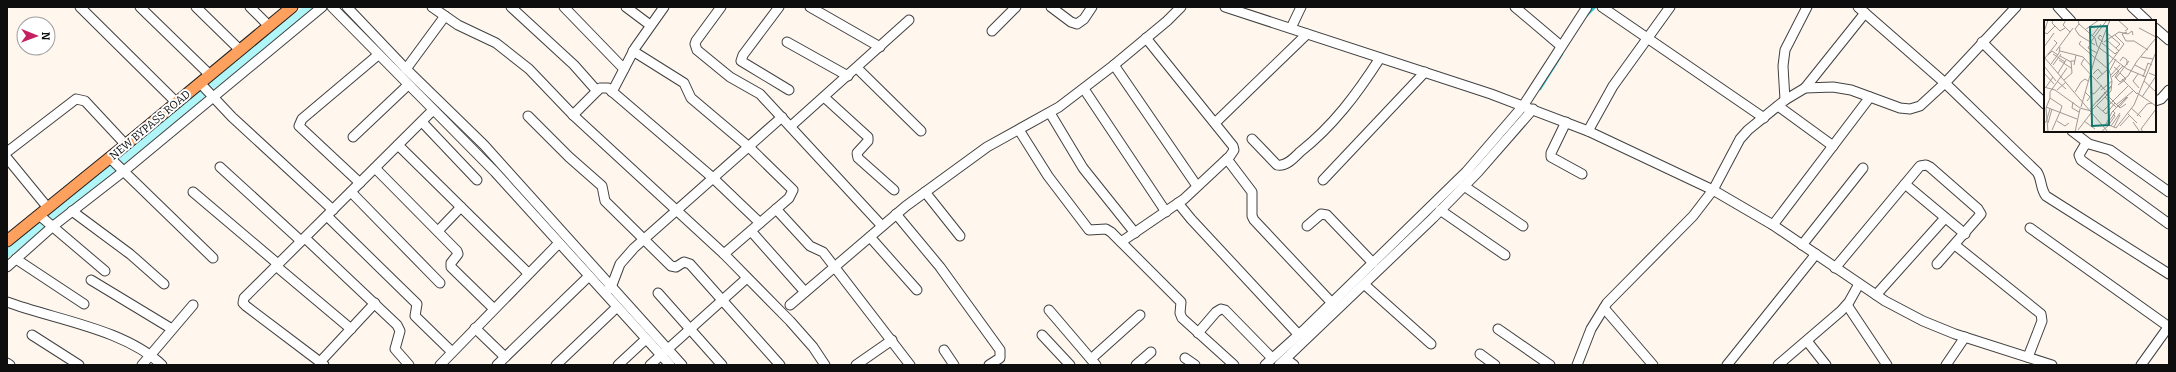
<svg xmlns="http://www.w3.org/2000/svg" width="2176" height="372" viewBox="0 0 2176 372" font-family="Bitter,serif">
<rect width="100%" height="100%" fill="#fff6ee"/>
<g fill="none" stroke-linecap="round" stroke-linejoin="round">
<!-- stream -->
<g stroke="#34cad3" stroke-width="2.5">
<path d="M1586,16L1595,7"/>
<path d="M408,77L451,120"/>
<path d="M1540,89L1562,54"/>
<path d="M1493,147L1502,138"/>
<path d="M1410,234L1426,217"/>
<path d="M1376,265L1387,255"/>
</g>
<!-- canal -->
<path stroke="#b0f6f9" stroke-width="9" d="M7,253L310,7"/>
<defs>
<g id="minor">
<path d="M80,7L176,102"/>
<path d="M140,7L210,75"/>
<path d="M196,7L240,50"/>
<path d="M250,7L269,26"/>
<path d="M332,7L495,172L670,365"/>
<path d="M347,7L406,69L484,145L682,365"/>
<path d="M432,7L458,25L496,43L529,69L573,115L724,254L790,321L813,347L825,365"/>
<path d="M511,7L574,65L597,91"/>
<path d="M564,7L624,69"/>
<path d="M626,7L650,25"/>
<path d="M721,7L696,41L695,44L697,50L730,77L760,94L882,226"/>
<path d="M779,7L743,55L741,61L789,90"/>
<path d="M810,7L880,47"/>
<path d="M1051,7L1071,22L1077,24L1084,19L1092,7"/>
<path d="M1225,7L1491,94L1588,131L1713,190L1773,225L1885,301L1923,321L1955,334L2052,365"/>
<path d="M1515,7L1561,46"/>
<path d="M1602,7L1764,118"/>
<path d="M1858,7L1945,83L2037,172C2042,179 2040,188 2046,196L2169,274"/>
<path d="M2058,7L2071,21"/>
<path d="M2132,7L2147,21"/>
<path d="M1291,28L1301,7"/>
<path d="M2155,28L2169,40"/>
<path d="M992,31L1016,7"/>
<path d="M787,42L848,76"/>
<path d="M1982,42L2045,104"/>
<path d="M633,51L684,83L691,98L749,147L793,190L789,198L724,254"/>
<path d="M1114,65L1197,186"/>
<path d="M857,68L921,131"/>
<path d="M406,69L445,16"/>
<path d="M200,83L232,117L333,210"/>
<path d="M1805,88L1865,13"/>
<path d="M1084,89L1166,212"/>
<path d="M612,92L635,48L664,7"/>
<path d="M824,97L868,137V141L857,153L858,158L894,190"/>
<path d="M1785,100L1783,66L1785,50L1807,7"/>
<path d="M2155,101L2161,99L2169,90"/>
<path d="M1778,106L1833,146"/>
<path d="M1050,113L1083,168L1135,233"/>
<path d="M573,115L600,88H608L713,178L760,223"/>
<path d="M528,116L569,157L602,186L605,201L671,266L676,267L684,262L690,264L780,365"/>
<path d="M422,122L477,180"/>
<path d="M1566,122L1551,153V157L1582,174"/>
<path d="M1215,123L1307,34"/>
<path d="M791,126L909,20"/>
<path d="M1019,130L1048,176L1089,230L1106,229L1111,232L1181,302L1180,313L1182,318L1234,365"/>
<path d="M1588,131L1613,86L1670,7"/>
<path d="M2072,131L2089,144L2110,150L2169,192"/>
<path d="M353,137L408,85"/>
<path d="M1252,139L1277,165C1286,167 1294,158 1300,152C1333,126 1357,94 1380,58"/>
<path d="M2086,143L2079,155L2081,160L2169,224"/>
<path d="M398,145L528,273"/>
<path d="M7,152L76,99L85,101L126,145"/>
<path d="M7,158L48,208"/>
<path d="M110,158L213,258"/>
<path d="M1227,159L1252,192V216L1254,220L1332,303"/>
<path d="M220,167L301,241"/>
<path d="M375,168L457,251L458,254L451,263V267L493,308"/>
<path d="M1323,180L1425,72"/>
<path d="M360,183L299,126L302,119L378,55"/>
<path d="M1905,184L1965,234"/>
<path d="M1464,186L1523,226"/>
<path d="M193,192L278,264"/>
<path d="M351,192L440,283"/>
<path d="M925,192L960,236"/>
<path d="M1178,203L1191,219L1298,334"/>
<path d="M776,209L810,246L823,252L910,365"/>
<path d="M1440,210L1505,255"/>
<path d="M72,211L130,254L164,284"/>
<path d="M896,214L940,267L1000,350V358L989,365"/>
<path d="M39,215L105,271"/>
<path d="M327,216L417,304L415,316L452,352"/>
<path d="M1773,225L1870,97"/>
<path d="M1307,226L1321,214L1327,215L1373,263"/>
<path d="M2030,228L2169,327"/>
<path d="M438,231L461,207"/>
<path d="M751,231L805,292"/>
<path d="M870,237L917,290"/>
<path d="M305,238L397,325L400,331L395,349L409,365"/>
<path d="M1121,242L1184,199L1230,156L1234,150L1233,146L1146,38"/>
<path d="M1802,245L1863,168"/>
<path d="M1955,245L2041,314L2042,321L2028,357"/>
<path d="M16,259L84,304"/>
<path d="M276,266L351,329"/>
<path d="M7,267L52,227L124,171L322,7"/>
<path d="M1835,268L1920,166L1926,165L1930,167L1978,209L1981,214L1937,264"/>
<path d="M91,280L172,329"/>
<path d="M1365,285L1431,344"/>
<path d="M609,289L612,285L620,264L634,248L782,117"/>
<path d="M658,293L722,365"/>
<path d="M1876,295L1945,218"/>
<path d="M7,302C56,320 124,329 162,365"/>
<path d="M790,305L906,206L987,147L1059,107L1114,65L1167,21L1181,7"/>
<path d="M1847,305L1887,365"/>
<path d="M1604,308L1653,365"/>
<path d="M1049,310L1096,365"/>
<path d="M475,328L505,357"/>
<path d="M1498,329L1550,365"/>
<path d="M1198,333L1216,312L1221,309L1225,310L1272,358"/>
<path d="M32,335L79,365"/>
<path d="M1042,335L1070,365"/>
<path d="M1807,341L1826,365"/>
<path d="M944,350L954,365"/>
<path d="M1480,354L1495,365"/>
<path d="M1185,358L1195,365"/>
<path d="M1091,359L1140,315"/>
<path d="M1286,359L1294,365"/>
<path d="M320,362L375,303"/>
<path d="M7,363L10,365"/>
<path d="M142,365L193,305"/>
<path d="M324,365L246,306L243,303L244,298L433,110"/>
<path d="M440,365L559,243"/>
<path d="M497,365L589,276"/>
<path d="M556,365L617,307"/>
<path d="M618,365L646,339"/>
<path d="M650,365L747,278"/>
<path d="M856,365L892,340"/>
<path d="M1136,365L1151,352"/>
<path d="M1265,365L1306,328L1466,172L1523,106L1587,7"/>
<path d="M1279,365L1433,218L1478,172L1533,109"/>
<path d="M1577,365L1591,329L1607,303L1693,216L1713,190L1740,139L1748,130L1785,100L1805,88L1833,87L1851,90L1900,108L1910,109L1920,106L1945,83L2016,7"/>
<path d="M1727,365L1816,254"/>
<path d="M1778,365L1841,311L1849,302L1859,284"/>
<path d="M1946,365L1965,337"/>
<path d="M2141,365L2169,326"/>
</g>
<path id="major" d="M7,241L118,151L292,7"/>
</defs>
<!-- minor casing -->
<use href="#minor" stroke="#414141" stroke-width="11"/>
<!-- major casing -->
<use href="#major" stroke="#1f1f1f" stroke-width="13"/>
<!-- minor -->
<use href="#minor" stroke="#fff" stroke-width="9"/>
<!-- major -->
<use href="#major" stroke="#fea15f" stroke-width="11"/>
</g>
<g text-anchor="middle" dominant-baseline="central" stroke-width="4" stroke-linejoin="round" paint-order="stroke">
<!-- street labels -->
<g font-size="11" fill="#0e0e0e" stroke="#fff">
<text transform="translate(150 125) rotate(-40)">NEW BYPASS ROAD</text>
</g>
</g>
<!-- overview -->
<g transform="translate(2044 20)">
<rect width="112" height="112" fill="#fff6ee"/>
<path fill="none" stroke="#9f9994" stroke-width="1" d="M9,0L8,3L16,11L21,8M22,0L19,5L26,12M34,0L35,4L51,18L53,26L83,49L102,57M74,0L84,9L81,11M35,4L31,9L35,15L51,25M95,8L112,17M42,9L55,0M0,12L3,14L11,6M0,12L4,0M83,12L78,14L82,21H90L104,30M63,13L76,24L72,28M48,16L57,4M58,17L56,15L54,18L59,22M64,21L75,31M60,22L75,12L84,14L88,11L89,15M46,23L63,0M58,23L71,34L73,32M45,26L44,28L53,33M0,27L10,13M12,31L29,8M16,31L32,35L30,45M9,34L21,42M4,35L8,31L14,35M32,35L39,37L48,47M16,36L27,42M0,37L64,112M97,37L109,39M1,38L13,23L10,20M40,39L37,44L61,70M15,40L27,48M76,41L79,37L83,40V45M7,44L15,33L16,27M9,45L17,34M91,45L102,51M0,46L12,61M63,47L80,24L71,15M70,47L75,51L71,57M66,50L72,39M0,53L10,64M14,53L22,40M49,54L54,49L58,54M94,54L89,61L95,68M67,55L76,45M68,57L79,46M71,57L76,62L84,56L93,41L112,18M99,57L104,43L108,45M72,58L85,41M53,59L64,49M78,59L93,74M20,60L28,53L27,41H31M13,61L22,69M100,61L112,72M74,65L82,59L76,53M0,67L11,70L36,88M2,67L9,57M13,70L22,62M57,70L68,61M31,72L37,62L41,59L44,61M41,72L46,77L43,81M46,72L50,74L58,65M60,72L76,88L82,84M93,73L112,86M61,77L72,87M98,77L112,56L105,53M6,78L18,86L16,92M69,81L84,66M29,82L28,88L35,92M53,82L67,67M72,85L89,71M53,86L62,94L71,83M2,87L33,99M37,87L51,38L66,0M75,87L84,77M36,88L47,91L67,71L68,61L65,50L35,24L37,21M87,88L97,97M46,89L68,65M59,91L69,81M83,93L93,103M93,96L103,84L108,83M13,101L21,106L25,103M40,101L51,109M0,102H2L6,89M89,102L96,112M4,103L8,89M63,104L71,93L69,91M61,106L68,92L83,77M64,106L71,96L69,94M67,106L76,93M76,106L85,96M70,107L76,95M8,110L16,92M34,110L47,93M4,112L2,88L6,78V72L23,48M31,112L36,89M57,112L65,105L72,108L90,85L112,32M99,112L97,109L112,89"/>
<path fill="#0f766e" fill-opacity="0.15" stroke="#0f766e" stroke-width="2" d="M63,6L65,105L48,106L46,7Z"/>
<rect width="112" height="112" fill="none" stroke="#0e0e0e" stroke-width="2"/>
</g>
<!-- border -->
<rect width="2176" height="372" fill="none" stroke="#0e0e0e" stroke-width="16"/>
<!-- north arrow -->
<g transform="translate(36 36) rotate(91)"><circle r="19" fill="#ffffff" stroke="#9f9f9f"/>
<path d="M0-3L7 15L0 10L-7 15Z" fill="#c41f5f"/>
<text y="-6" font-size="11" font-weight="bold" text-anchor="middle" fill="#0e0e0e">N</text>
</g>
</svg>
